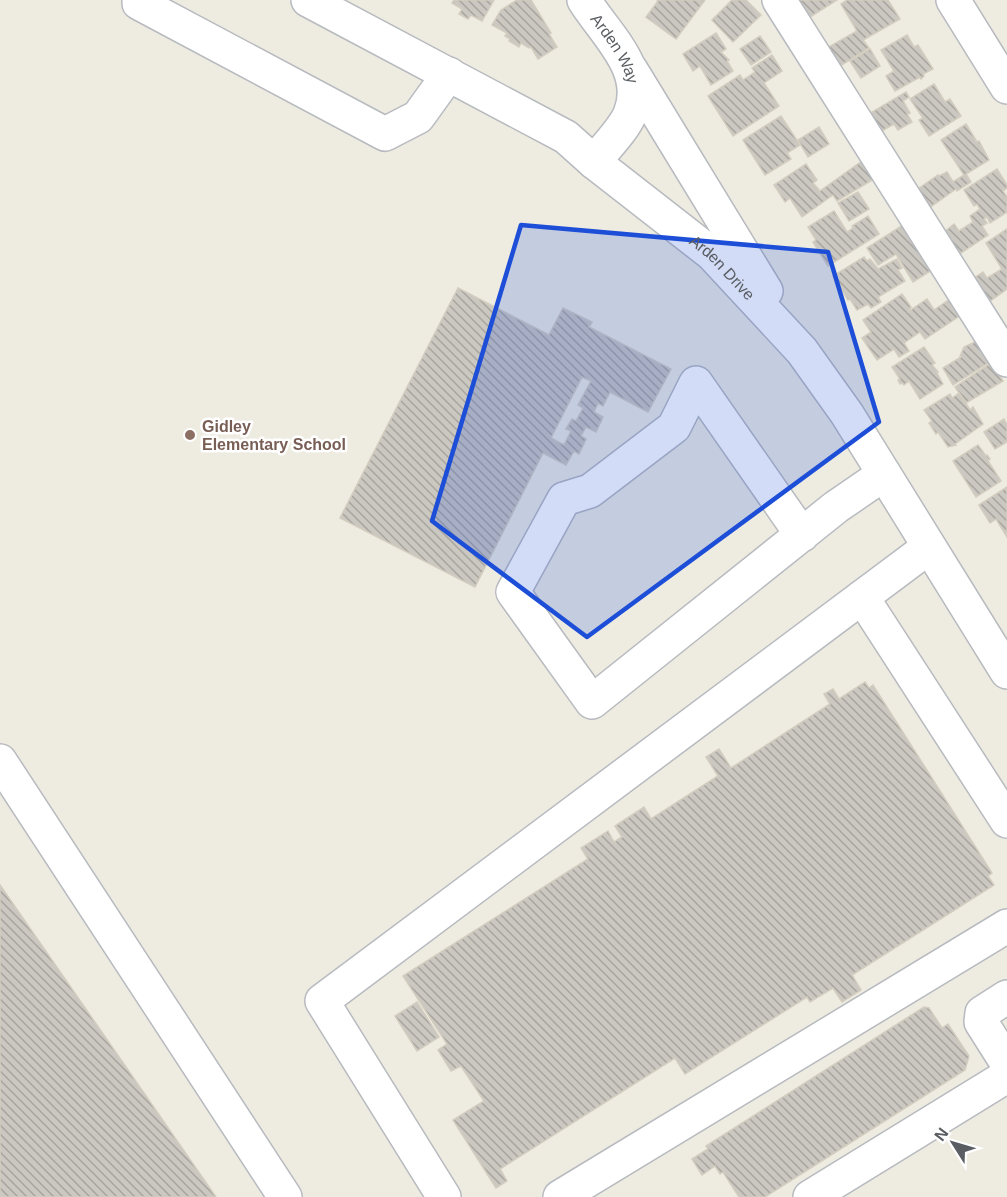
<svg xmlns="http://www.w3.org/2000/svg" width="1007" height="1197" viewBox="0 0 1007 1197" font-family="Arial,sans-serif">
<defs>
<pattern id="building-back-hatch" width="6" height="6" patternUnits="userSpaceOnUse" patternTransform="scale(1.5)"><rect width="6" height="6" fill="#cbc7c1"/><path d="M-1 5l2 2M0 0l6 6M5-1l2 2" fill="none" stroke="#a8a5a0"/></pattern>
</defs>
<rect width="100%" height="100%" fill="#eeebe1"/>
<!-- building -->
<g fill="url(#building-back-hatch)" stroke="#d3cdbf" stroke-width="1.5" fill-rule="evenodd">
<path d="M454,0H494L482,21L471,15L468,19L459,14L462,9L452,3Z"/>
<path d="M517,0H531L551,33L549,34L557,47L538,59L531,47L529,48L521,43L519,47L509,41L510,39L505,36L507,33L492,25L501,10Z"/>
<path d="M657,0H705L676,39L646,17L658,1Z"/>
<path d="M732,0H746L761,15L733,42L712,20Z"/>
<path d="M795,0H837L807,19Z"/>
<path d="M847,0H888L900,19L863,40L869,48L832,71L820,52L857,31L841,4Z"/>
<path d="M716,33L726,49L721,52L729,60L727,61L733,71L711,85L700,66L693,71L683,54Z"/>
<path d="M907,35L914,47L918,45L933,69L923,74L924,76L921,79L920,77L895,91L886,76L894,71L881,50Z"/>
<path d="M760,36L771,52L751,65L740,49Z"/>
<path d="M870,49L880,66L861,78L850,61Z"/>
<path d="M772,55L782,71L764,83L779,106L733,136L708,96L740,75L743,80L755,72L752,68Z"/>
<path d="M934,84L945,102L950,99L961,116L929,136L919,120L923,118L910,99Z"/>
<path d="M906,92L909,97L903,101L910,113L907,114L912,122L898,130L894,124L873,136L862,118Z"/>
<path d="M781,116L800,145L787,153L791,159L765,175L743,140Z"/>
<path d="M966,124L977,142L979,141L989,160L966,174L971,182L957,191L956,189L922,213L915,191L938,175L939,176L947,172L953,182L964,175L941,140Z"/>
<path d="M819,127L829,144L808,157L798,140Z"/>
<path d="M862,161L874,179L837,201L833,195L802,217L790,198L785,202L774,185L806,164L817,180L813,183L820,191Z"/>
<path d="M997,169L1007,185V188L1003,191L1007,197V212L990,223L987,217L984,219L987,223L982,226L988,235L952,259L938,237L954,224L959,231L973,222L970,216L980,209L977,204L974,206L964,190Z"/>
<path d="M858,192L869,209L849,221L838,203Z"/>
<path d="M834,211L847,232L853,228L852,226L868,216L879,234L828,266L813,242L816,240L808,227Z"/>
<path d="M903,225L932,270L913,282L896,254L878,265L867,248Z"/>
<path d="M1007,229V289L982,307L967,283L983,272L987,278L1002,269L986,243Z"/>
<path d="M864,257L867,261L870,259L878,269L897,259L902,268L898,270L905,281L878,297L881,302L871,308L868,304L857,310L850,299L848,300L833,276Z"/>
<path d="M458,288L549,335L563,308L592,322L589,327L671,369L648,412L610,392L603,406L598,403L594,412L603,417L596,432L586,427L581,436L586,439L579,454L574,451L566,465L543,453L475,587L340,518ZM582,377L591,381L578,405L583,408L576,421L572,419L566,429L571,431L564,445L551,438Z"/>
<path d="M902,294L911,307L909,311L927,299L934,310L950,299L961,315L925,339L920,332L904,343L909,351L899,357L894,349L877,360L862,338L871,332L863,320Z"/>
<path d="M977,341L990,362L953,385L943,368L961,357L960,356L964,347Z"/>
<path d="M924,347L935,363L932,365L938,372L937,373L943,384L920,399L909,381L904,385L902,383L900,384L898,380L900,379L892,367Z"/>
<path d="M991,363L1003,381L966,403L955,387Z"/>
<path d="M959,393L970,410L973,407L983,424L955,444L956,445L948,447L938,432L936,434L929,423L932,421L924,410L950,394L952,398Z"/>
<path d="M1004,419L1007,425V442L995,449L984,432Z"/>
<path d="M978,445L986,456L987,455L990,459L988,461L1001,481L976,497L953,461Z"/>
<path d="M1007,487V537L996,519L990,523L979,505Z"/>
<path d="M865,682L869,688L873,685L992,873L988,876L994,885L852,975L861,990L842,1002L833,988L810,1002L807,997L685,1074L675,1058L500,1169L507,1181L496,1188L453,1120L484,1101L461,1066L451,1071L438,1050L447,1044L403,976L588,859L581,848L608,831L614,842L622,837L615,826L644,807L651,819L718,776L706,757L719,749L731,768L830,704L824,694L833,689L839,699Z"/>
<path d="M0,885L216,1197H0Z"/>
<path d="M417,1002L439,1037L417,1051L395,1016Z"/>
<path d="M924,1007L929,1008L942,1028L948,1024L969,1056L965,1070L765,1197H739L723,1172L720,1174L715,1166L702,1175L692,1159L708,1149L706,1146Z"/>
</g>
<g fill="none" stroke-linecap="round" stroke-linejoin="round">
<defs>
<g id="minor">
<path d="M139,0V3L385,134L418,117L449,74"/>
<path id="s1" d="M308,0L566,137L594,162L712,254L802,351L847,414L1007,672"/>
<path id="s2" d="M584,0C605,34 648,70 630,114C624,129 605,148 594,162"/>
<path d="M779,0L1007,360"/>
<path d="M953,0L1007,87"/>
<path d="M631,70L766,291"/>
<path d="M802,535L696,383L674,427L590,491L564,499L513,592L592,702L836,507L884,474"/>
<path d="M862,597L1007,821"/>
<path d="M0,761L285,1197"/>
<path d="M1007,997L982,1013L981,1022L1007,1063"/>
<path d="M444,1197L322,1001L929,547"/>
<path d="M560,1197L1007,926"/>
<path d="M810,1197L1007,1076"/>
</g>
</defs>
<!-- minor casing -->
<use href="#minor" stroke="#b7babf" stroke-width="36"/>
<!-- minor -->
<use href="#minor" stroke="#fff" stroke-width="33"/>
</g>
<!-- marked area -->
<path fill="#1d4ed8" fill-opacity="0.2" stroke="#1d4ed8" stroke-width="4.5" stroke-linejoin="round" d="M521,225L828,252L879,422L587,637L432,521Z"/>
<!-- markers -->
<circle fill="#8d6e63" stroke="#fff" stroke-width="2" cx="190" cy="435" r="6"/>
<g text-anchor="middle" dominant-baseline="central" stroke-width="5" stroke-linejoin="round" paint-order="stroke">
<!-- street labels -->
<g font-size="16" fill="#5a5e63" stroke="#fff">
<text stroke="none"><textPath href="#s2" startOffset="58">Arden Way</textPath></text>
<text stroke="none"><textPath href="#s1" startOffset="496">Arden Drive</textPath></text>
</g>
<!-- education labels -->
<g font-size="16" font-weight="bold" fill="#785e54" stroke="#fff" text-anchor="start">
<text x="202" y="426">Gidley<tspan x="202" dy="18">Elementary School</tspan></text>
</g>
</g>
<!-- north arrow -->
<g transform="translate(953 1143) rotate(307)" stroke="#ffffff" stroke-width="4.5" paint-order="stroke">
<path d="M0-4.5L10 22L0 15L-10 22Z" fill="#5a5e63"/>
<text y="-9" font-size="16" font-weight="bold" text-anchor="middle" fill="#5a5e63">N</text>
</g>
</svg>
